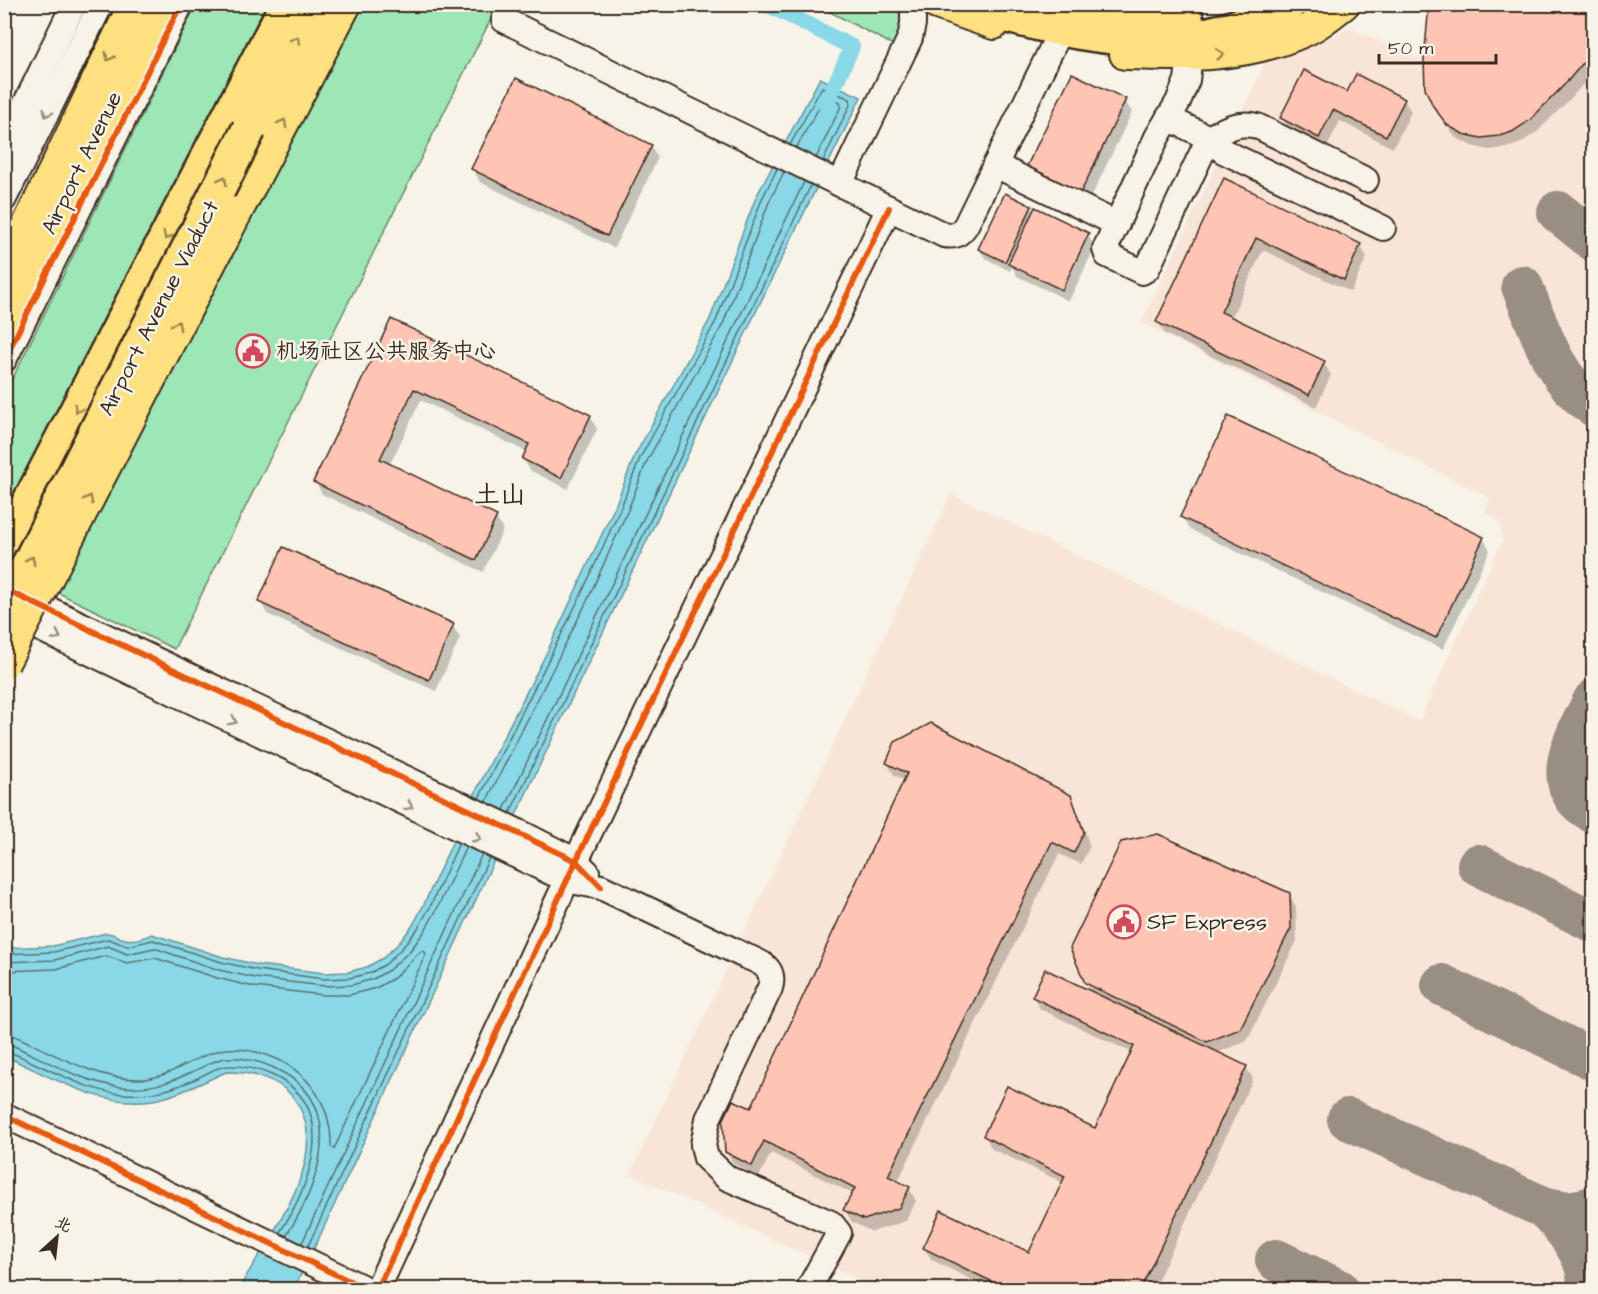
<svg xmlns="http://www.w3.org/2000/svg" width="1598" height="1294" viewBox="0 0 1598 1294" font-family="'Architects Daughter','LXGW WenKai TC',sans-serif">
<rect width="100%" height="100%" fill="#f7f3e8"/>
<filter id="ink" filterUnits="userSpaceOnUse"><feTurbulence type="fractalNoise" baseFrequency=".0167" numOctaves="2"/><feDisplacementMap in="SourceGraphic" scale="12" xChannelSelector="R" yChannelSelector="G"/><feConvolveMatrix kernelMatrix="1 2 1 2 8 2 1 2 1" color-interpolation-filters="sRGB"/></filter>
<g filter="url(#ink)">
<!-- built -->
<path fill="#f9e5d8" d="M1429,5H1593V1289H865L867,1283L630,1174L951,494L1419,721L1502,541L1500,522L1485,512L1490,498L1141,323L1265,63L1322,42L1349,28L1424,60Z"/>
<!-- green -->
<g fill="#9de6b5" stroke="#6c886a" stroke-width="1.5">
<path d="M196,5H498L174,649L5,567L4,396Z"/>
<path d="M817,5H900C905,20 900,31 893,45Z"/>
</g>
<!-- water -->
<path fill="#89d8e7" stroke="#6a9297" stroke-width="1.5" d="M820,78L861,97L775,272L492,865L318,1240L294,1289H239C267,1236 338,1156 293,1097C278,1078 249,1072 226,1072C206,1081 187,1091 166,1097C111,1114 53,1078 5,1056V948L53,946L106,933C113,933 115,935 121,938C132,942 142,939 152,934L223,957L258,965L325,973L348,972L367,967L383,958L398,944L413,925L424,904L477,789L548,650L616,504L635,455L710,319L756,197Z"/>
<!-- shadow -->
<g fill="#0003">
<path d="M1594,4V71L1573,96L1537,132L1519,144L1506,148L1489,150L1472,146L1455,137L1434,106Z"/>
<path d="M1348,94L1404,100L1411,112L1393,148L1340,121L1326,149L1289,130L1282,118Z"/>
<path d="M1124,100L1132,112L1087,206L1035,181Z"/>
<path d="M651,146L658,158L614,248L480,182L473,169Z"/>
<path d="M1225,180L1360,245L1367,257L1351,292L1263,250L1231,318L1324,363L1331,375L1316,407L1165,334L1158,322Z"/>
<path d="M1031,208L1034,213L1036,209L1088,235L1095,247L1069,301L1017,276L1012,267L1010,271L985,258L979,249Z"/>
<path d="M392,321L590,416L597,429L568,489L531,471L523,459L527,452L421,400L389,466L496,517L503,530L483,572L322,494L315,481Z"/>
<path d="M1182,517L1483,538L1490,550L1443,649L1189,529Z"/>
<path d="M260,601L453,626L460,638L436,691L267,614Z"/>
<path d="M887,763L1070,796L1077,809L1090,846L1081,864L1059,854L897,1183L909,1188L916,1201L906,1221L872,1232L852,1222L845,1210L853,1194L771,1153L759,1177L734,1164L726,1152L752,1110L905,780L894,775Z"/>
<path d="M1289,894L1296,907L1297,941L1247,1041L1217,1053L1246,1067L1253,1079L1153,1290H992L932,1260L924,1248L1029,1254L1064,1183L992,1149L985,1136L1096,1130L1133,1053L1040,1009L1033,996L1092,993L1086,982Z"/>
</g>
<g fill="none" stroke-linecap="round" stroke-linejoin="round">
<!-- shore -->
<g stroke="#5a706e" stroke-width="1.5">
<path d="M790,145L822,87L850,99L851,103L823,161"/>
<path d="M796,148L825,97H828L840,102L841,106L816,158"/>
<path d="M479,798L581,595L621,507L640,458L716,321L762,199L777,169"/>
<path d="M486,802L588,599L628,510L647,461L723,324L769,202L784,172"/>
<path d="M504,810L804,182"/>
<path d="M510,813L811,185"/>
<path d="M4,954L54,952L108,939L128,946L153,940L221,962L257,970L324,979L350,978L370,973L386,964L403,947L418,928L430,907L459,843"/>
<path d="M4,962L55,960L108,946L127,954L154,948L219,970L255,978L324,986L352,985L373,979L389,970L409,952L424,932L436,911L466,847"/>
<path d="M4,971L56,969L106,956L127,963L155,958L217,978L254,987L323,995H349L376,988L394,978L421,951H424L426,954L334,1149L331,1147C332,1101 304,1065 260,1053C248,1050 232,1047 220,1050C193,1057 172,1077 143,1079C98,1081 55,1054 15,1036L4,1034"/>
<path d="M4,1044L12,1045C47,1061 83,1083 122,1087C150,1090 172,1082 196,1070C205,1066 216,1059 226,1058C244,1057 262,1062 278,1070C349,1104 319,1185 286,1236"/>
<path d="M4,1051C14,1052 25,1059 34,1063C63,1076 92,1092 124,1094C152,1096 173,1089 198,1078C207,1073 218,1066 228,1066C245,1065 261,1070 276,1077C341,1109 309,1187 280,1232"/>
<path d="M302,1243L482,854"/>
<path d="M308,1246L489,858"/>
</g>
<!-- canal -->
<path stroke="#89d8e7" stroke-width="16" d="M767,4L852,47L826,104"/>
<!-- taxiway -->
<g stroke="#998e83" stroke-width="42">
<path d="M1558,212L1594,241"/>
<path d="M1522,286C1540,330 1553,379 1594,406"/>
<path d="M1594,700C1580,728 1552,772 1578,801C1582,806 1589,809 1594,813"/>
<path d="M1478,865L1594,922"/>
<path d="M1442,985L1594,1060"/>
<path d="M1348,1119L1545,1208L1569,1212L1594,1207"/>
<path d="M1545,1208C1565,1228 1592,1259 1587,1290"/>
<path d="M1276,1260L1339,1290"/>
</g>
</g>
<!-- building -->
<g fill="#ffc5b4" stroke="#3b2a1e" stroke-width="1.5">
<path d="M1429,4H1594V50L1566,83L1530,120L1512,132L1499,136L1481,138L1463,134L1447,125L1433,106L1425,88L1424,60Z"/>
<path d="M1304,70L1347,92L1356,74L1405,99L1386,136L1333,110L1319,138L1280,118Z"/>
<path d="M1072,73L1126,99L1080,194L1026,168Z"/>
<path d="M516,78L652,145L607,236L471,169Z"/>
<path d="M1224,178L1361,244L1344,280L1256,238L1221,312L1325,361L1309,395L1156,322Z"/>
<path d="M1005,193L1032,206L1005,262L978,249Z"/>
<path d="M1035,207L1089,233L1062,290L1008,264Z"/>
<path d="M391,319L591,415L561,478L522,459L529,444L414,389L380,459L497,516L476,560L313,482Z"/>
<path d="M1228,416L1484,537L1436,638L1180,517Z"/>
<path d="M283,547L454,624L429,680L258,602Z"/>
<path d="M931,723L1071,795L1084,832L1074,853L1052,842L888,1176L910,1187L899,1208L864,1220L843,1210L855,1188L764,1141L752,1166L725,1152L723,1121L733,1100L751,1108L907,773L886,763L895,742Z"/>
<path d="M1158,834L1290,893L1291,928L1240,1029L1207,1042L1085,983L1070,948L1121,842Z"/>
<path d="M1045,969L1247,1066L1140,1290H1009L923,1248L941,1210L1029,1252L1065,1176L983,1136L1007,1086L1095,1128L1134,1046L1032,997Z"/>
</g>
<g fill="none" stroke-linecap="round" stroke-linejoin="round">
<defs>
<g id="minor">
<path d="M504,20L944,235C955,237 959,235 966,225L1055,42"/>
<path d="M1190,55L1187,80L1178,102L1157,137L1105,249L1107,255L1142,272L1147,269L1209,138C1225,129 1238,121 1257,126L1366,180"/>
<path d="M1168,118L1209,138L1223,151L1383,228"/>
<path d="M4,148L74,4"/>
<path d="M995,165L1117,224"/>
<path d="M840,184L910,38L913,24V4"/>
<path d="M4,199L101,4"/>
<path d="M4,360L181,4"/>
<path d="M21,596L521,833L576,861L587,872"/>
<path d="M9,614L567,880L601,887L745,956C761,962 776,968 770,988L708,1119L703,1145L706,1158L727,1178L831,1223L839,1233L808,1290"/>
<path d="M4,1115L368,1290"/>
<path d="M377,1290L576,861L889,208"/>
</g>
<g id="major">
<path d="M937,4L994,24"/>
<path d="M1125,54C1187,56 1244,58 1302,32C1317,26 1331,14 1344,4"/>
<path d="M237,212L346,4"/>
<path d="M4,274L134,4"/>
<path d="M4,322L160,4"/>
</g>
<g id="highway">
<path d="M969,4C1046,29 1145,53 1225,30C1247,24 1268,14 1289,4"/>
<path d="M1078,4C1114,12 1149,16 1186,17"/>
<path d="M249,129L315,4"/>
<path d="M4,551L287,4"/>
</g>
</defs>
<!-- minor casing -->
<use href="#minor" stroke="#3b2a1e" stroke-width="28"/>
<!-- major casing -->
<use href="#major" stroke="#3b2a1e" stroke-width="34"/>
<!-- highway casing -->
<use href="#highway" stroke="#3b2a1e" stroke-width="38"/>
<!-- minor -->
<use href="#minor" stroke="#f7f3e8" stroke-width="24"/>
<!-- major -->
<use href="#major" stroke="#fde080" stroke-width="30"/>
<!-- highway -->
<use href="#highway" stroke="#fde080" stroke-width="33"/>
<defs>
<path id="major-bridge" d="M4,663L237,212"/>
<path id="highway-bridge" d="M4,613L249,129"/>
</defs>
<!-- major-bridge casing -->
<use href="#major-bridge" stroke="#3b2a1e" stroke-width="34" stroke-linecap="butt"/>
<!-- highway-bridge casing -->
<use href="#highway-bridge" stroke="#3b2a1e" stroke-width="38" stroke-linecap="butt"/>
<!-- major-bridge -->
<use href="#major-bridge" stroke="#fde080" stroke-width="30"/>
<!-- highway-bridge -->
<use href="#highway-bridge" stroke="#fde080" stroke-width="33"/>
<defs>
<g id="cycleway">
<path d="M4,360L181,4"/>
<path d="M4,589L576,861L601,887"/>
<path d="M4,1115L368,1290"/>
<path d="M377,1290L576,861L889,208"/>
</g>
</defs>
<!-- cycleway casing -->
<use href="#cycleway" stroke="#f7f3e8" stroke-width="10"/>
<!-- cycleway -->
<use href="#cycleway" stroke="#e8590c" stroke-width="6"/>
</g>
<!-- one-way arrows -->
<defs><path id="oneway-chevron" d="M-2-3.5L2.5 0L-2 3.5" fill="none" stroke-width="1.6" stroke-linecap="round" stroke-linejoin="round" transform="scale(1.5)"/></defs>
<g stroke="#9c854f">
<use href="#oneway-chevron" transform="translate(296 40) rotate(-62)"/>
<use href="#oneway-chevron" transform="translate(1220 54) rotate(-6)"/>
<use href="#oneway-chevron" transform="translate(109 57) rotate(116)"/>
<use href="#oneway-chevron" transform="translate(283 123) rotate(-62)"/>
<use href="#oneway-chevron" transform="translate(223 180) rotate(-63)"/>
<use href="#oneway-chevron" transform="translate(167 236) rotate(117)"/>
<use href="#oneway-chevron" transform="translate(177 325) rotate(-62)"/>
<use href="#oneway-chevron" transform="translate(78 409) rotate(117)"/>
<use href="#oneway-chevron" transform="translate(89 499) rotate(-63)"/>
<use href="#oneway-chevron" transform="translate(31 560) rotate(-63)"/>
</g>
<g stroke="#998e83">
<use href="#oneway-chevron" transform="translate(47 113) rotate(116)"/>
<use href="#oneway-chevron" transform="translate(57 636) rotate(26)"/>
<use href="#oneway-chevron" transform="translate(233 721) rotate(26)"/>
<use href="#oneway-chevron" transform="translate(409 806) rotate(26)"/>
<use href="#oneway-chevron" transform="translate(477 838) rotate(25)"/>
</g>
</g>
<!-- icons -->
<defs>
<symbol id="civic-ring" viewBox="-11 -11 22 22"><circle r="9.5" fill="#f7f3e8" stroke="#d1495b" stroke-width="1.5"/><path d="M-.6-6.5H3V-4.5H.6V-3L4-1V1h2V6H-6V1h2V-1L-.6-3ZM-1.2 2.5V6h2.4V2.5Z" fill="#d1495b"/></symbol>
</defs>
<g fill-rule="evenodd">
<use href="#civic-ring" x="234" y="332" width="38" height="38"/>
<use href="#civic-ring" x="1105" y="903" width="38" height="38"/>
</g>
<g text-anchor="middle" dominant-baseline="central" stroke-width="5" stroke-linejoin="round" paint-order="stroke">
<!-- street labels -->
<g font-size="22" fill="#3b2a1e" stroke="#f7f3e8">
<text transform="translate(82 163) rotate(-64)">Airport Avenue</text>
<text transform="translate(159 308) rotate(-63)">Airport Avenue Viaduct</text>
</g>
<!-- poi labels -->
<g font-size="22" fill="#3b2a1e" stroke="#f7f3e8" text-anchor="start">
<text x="276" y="351">机场社区公共服务中心</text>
<text x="1147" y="922">SF Express</text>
</g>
<!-- quarter labels -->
<g font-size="26" fill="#3b2a1e" stroke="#f7f3e8">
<text x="500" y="495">土山</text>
</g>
</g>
<!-- margin -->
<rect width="1598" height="1294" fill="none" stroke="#f7f3e8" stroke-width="24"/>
<rect x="12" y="12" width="1574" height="1270" fill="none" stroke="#3b2a1e" stroke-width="2" filter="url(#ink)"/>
<!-- north arrow -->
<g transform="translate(57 1237) rotate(27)" stroke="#f7f3e8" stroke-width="4.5" paint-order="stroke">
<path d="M0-4.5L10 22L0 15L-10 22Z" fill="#3b2a1e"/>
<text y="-9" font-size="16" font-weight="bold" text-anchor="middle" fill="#3b2a1e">北</text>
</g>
<!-- scale -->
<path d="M1379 54v9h117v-9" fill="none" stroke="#3b2a1e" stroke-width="3"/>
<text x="1388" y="54" font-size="18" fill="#3b2a1e" stroke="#f7f3e8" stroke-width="4.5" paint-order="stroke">50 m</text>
</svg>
